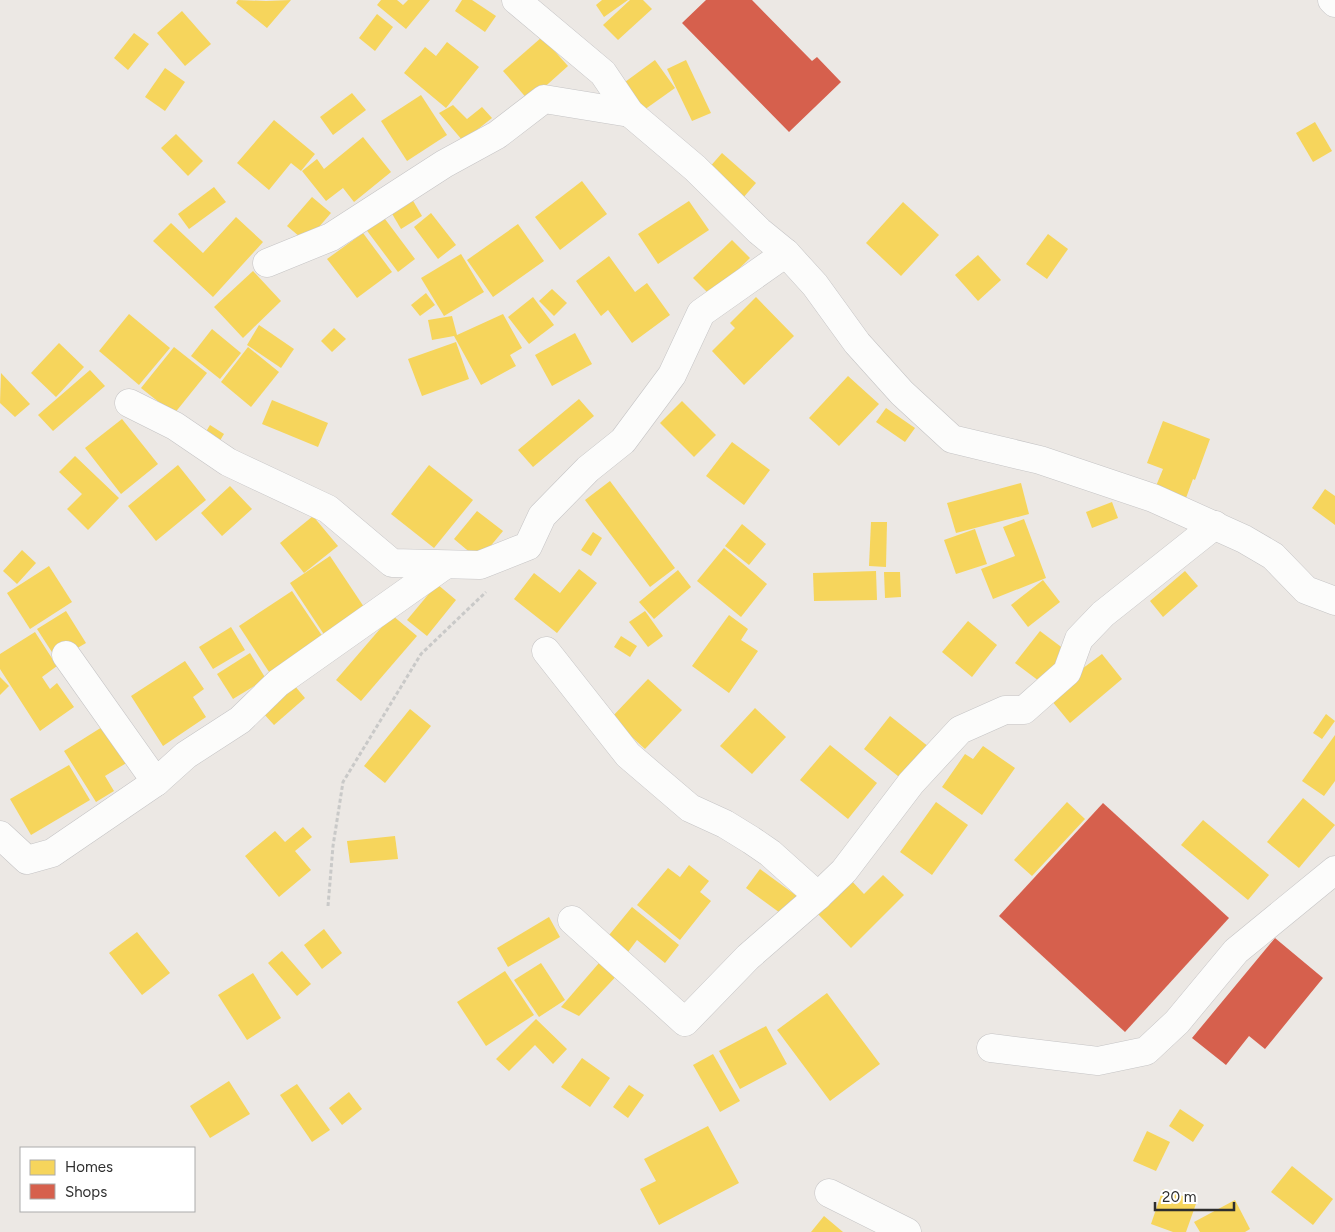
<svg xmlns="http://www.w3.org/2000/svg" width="1335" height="1232" viewBox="0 0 1335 1232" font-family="Figtree,sans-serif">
<rect width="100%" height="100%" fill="#ece8e4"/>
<!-- homes -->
<g fill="#f6d55c">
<path d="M238,0L266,1L291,0L267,28L236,3Z"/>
<path d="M381,0H397L403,5L408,0H430L406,29L377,5Z"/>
<path d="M462,0H472L496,16L485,32L455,11Z"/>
<path d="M602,0H628L604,17L596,5Z"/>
<path d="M630,0H643L652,9L618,40L603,25Z"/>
<path d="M182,11L211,44L185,66L157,33Z"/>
<path d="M377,14L393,27L375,51L359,38Z"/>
<path d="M134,33L149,44L128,70L114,58Z"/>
<path d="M542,37L568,66L529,101L503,71Z"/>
<path d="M447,42L479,67L446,108L404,73L425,47L436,56Z"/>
<path d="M655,60L675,88L644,110L625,82Z"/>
<path d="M686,60L711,113L692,121L667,69Z"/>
<path d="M165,68L185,82L165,111L145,97Z"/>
<path d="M352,93L366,110L333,135L320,117Z"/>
<path d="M421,95L447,135L407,161L381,121Z"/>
<path d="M453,105L467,119L482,107L492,118L463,141L439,113Z"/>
<path d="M274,120L315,154L301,171L291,163L269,190L237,163Z"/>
<path d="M1315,122L1332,151L1313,162L1296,133Z"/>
<path d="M176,134L203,161L188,176L161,148Z"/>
<path d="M363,137L391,172L354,202L343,188L326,201L302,171L317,159L324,169Z"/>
<path d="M722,153L756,183L742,199L708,169Z"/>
<path d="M582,181L607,214L560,250L535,217Z"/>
<path d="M214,187L226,202L189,229L178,214Z"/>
<path d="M312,197L331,213L306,242L287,226Z"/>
<path d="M412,199L422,216L401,229L391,212Z"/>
<path d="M689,201L709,230L658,264L638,234Z"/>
<path d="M903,202L939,235L901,276L866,243Z"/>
<path d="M379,211L415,259L398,272L362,224Z"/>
<path d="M431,213L456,245L438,259L414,227Z"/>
<path d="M236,217L263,242L213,297L153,241L171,223L203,253Z"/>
<path d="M518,224L544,261L493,297L467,260Z"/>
<path d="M363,233L392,272L357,298L327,259Z"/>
<path d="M1048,234L1068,249L1047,279L1026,264Z"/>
<path d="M732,240L750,258L711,296L693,278Z"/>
<path d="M461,254L484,292L444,316L421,278Z"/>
<path d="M978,255L1001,280L978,301L955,275Z"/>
<path d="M609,256L635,292L647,283L670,315L632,343L608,310L601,316L576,281Z"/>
<path d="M253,271L281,301L243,338L214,307Z"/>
<path d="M552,289L567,303L554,316L539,301Z"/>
<path d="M426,293L435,305L420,316L411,305Z"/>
<path d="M533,297L554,325L529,344L508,317Z"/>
<path d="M756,297L794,336L744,385L712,351L735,328L730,323Z"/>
<path d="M129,314L170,348L139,385L99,351Z"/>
<path d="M503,314L522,348L510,355L516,366L481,385L454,336L432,340L428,320L452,316L457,335Z"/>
<path d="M259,325L294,349L281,368L247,345Z"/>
<path d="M334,328L346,339L332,352L321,341Z"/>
<path d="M212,329L241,353L220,379L191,356Z"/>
<path d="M575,333L592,364L552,386L535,355Z"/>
<path d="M456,342L469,379L422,396L408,359Z"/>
<path d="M59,343L84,367L56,397L31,373Z"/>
<path d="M174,347L207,373L174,414L141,388Z"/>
<path d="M248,347L279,372L251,407L221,382Z"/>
<path d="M90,370L105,386L53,431L38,415Z"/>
<path d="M1,373L30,404L15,417L0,403Z"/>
<path d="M848,376L879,404L839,446L809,418Z"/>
<path d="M579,399L594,416L533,467L518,450Z"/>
<path d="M272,400L328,423L318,447L262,424Z"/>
<path d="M682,401L716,435L694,457L660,423Z"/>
<path d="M886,408L915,428L905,442L876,422Z"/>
<path d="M122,419L158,464L121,494L85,448Z"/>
<path d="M1163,421L1210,439L1195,480L1193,479L1186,498L1156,486L1163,469L1147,463Z"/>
<path d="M210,425L224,434L216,447L202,438Z"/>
<path d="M732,442L770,470L744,505L706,476Z"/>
<path d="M75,456L119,498L88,530L67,509L82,494L59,472Z"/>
<path d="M178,465L206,500L156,541L128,506Z"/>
<path d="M429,465L473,500L434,548L391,514Z"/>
<path d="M610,481L675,568L650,587L585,500Z"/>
<path d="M1021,483L1029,514L956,533L947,503Z"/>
<path d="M230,486L252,509L222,536L201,513Z"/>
<path d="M1325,489L1335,496V525L1312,508Z"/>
<path d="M1112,502L1118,518L1092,528L1086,512Z"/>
<path d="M477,511L503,531L479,560L454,539Z"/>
<path d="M313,516L338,546L304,573L280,543Z"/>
<path d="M1024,519L1046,578L993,599L981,569L1015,556L1003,527Z"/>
<path d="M871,522H887L886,567L869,566Z"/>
<path d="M742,524L766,544L749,565L725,546Z"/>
<path d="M975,529L987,564L956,574L944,540Z"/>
<path d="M593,532L602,538L591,556L581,550Z"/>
<path d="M724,548L767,584L741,617L697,581Z"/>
<path d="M22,550L36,563L17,584L3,571Z"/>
<path d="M330,556L366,610L325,636L290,583Z"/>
<path d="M49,566L72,602L30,629L7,593Z"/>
<path d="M579,569L597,583L557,633L514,599L534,573L560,593Z"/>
<path d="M678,570L691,587L654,619L639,602Z"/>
<path d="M876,571L877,600L814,601L813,573Z"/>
<path d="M1185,571L1198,586L1163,617L1150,601Z"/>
<path d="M884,572H900L901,597L885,598Z"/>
<path d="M1043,580L1060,602L1028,627L1011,605Z"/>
<path d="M437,584L456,600L427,636L407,620Z"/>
<path d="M292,591L325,640L271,675L239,626Z"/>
<path d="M66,611L86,643L57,660L37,629Z"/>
<path d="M645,611L663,636L648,647L629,622Z"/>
<path d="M392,615L417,636L361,701L336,680Z"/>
<path d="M729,615L748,629L741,640L758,651L729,693L692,666Z"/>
<path d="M968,621L997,645L972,677L942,652Z"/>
<path d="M231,627L245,650L213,669L199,647Z"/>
<path d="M1040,631L1068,652L1043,684L1015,663Z"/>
<path d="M35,632L57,666L42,677L50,689L57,683L74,707L40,731L0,669V654Z"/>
<path d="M621,636L637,646L630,657L614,647Z"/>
<path d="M250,653L266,679L233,699L217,674Z"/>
<path d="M1102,654L1122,679L1070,723L1047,695Z"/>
<path d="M185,661L204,689L193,697L206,717L163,746L131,696Z"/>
<path d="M0,677L9,686L0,695Z"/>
<path d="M648,679L682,710L645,749L611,718Z"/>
<path d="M294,685L305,698L274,725L263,713Z"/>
<path d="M755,708L786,737L752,774L720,746Z"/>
<path d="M410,709L431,726L385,783L364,766Z"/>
<path d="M1326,714L1335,721L1322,739L1313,733Z"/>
<path d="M890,716L929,747L903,780L864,749Z"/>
<path d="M110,722L133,759L105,776L114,791L96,802L64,751Z"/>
<path d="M1335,735V781L1324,796L1302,781Z"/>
<path d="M830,745L877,783L848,819L800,780Z"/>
<path d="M983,746L1015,768L982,815L942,787L965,754L973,759Z"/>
<path d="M69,765L90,800L31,835L10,799Z"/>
<path d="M1303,798L1335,825L1299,868L1267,842Z"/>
<path d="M936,802L968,825L932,875L900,852Z"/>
<path d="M1067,802L1085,819L1032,876L1014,860Z"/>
<path d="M1203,820L1269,875L1248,900L1181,845Z"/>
<path d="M303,827L312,837L295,851L311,870L279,897L245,856L275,831L285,842Z"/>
<path d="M395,836L398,859L350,863L347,841Z"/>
<path d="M689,865L709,881L700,892L711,901L680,940L637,905L668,868L680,877Z"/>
<path d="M760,869L801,899L787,918L746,888Z"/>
<path d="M883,875L904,895L851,948L815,911L849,878L864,894Z"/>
<path d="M632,907L679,945L665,963L637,940L625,956L605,940Z"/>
<path d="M549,917L560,937L508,967L497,948Z"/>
<path d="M324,929L342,953L322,969L304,945Z"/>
<path d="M137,932L170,973L142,995L109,953Z"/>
<path d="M282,951L311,984L297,996L268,963Z"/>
<path d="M605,956L621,971L579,1016L561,1007Z"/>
<path d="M541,963L565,1000L539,1017L514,980Z"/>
<path d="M505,971L534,1015L486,1046L457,1002Z"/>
<path d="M253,973L281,1018L247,1040L218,995Z"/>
<path d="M827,993L880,1064L830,1101L777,1030Z"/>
<path d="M536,1019L567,1049L553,1064L535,1045L509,1071L496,1059Z"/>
<path d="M766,1026L787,1064L740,1089L719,1051Z"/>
<path d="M713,1054L740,1101L720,1112L693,1065Z"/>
<path d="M582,1058L610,1078L590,1107L561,1087Z"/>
<path d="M229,1081L250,1114L210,1138L190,1106Z"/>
<path d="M297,1084L330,1130L312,1142L280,1095Z"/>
<path d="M629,1085L644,1095L628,1118L613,1107Z"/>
<path d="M349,1092L362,1109L342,1125L329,1108Z"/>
<path d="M1180,1109L1204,1125L1193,1142L1169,1126Z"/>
<path d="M708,1126L739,1183L659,1225L640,1189L656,1181L644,1159Z"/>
<path d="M1147,1131L1170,1142L1156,1171L1133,1161Z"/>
<path d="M1292,1166L1333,1199L1313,1225L1271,1192Z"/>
<path d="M1163,1189L1197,1201L1186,1232H1173L1151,1224Z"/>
<path d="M1235,1200L1250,1229L1245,1232H1200L1194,1222Z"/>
<path d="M824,1216L843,1232H811Z"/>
</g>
<!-- shops -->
<g fill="#d6604d">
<path d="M706,0H752L812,61L817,57L841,82L789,132L682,23Z"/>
<path d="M1103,803L1229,918L1125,1032L999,916Z"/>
<path d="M1275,938L1323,978L1265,1049L1249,1036L1226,1065L1192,1038Z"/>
</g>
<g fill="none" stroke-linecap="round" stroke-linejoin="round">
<defs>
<g id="street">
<path d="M516,0L603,73L630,113L695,168L759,231L786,253L815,285L857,343L902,393L952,439L1040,460L1153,498L1244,539L1273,556L1306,590L1335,601"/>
<path d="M1332,0L1335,3"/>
<path d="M267,263L331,237L444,164L497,135L544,99L630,113"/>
<path d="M129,403L175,426L228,462L328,509L392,563L480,565L528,546L542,516L588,469L623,441L672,375L701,313L786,253"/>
<path d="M546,651L628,755L690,808L725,824L751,840L770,853L818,896L844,871L911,783L960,730L1005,710H1024L1067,672L1079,639L1103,614L1215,525"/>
<path d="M66,655L156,782L186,755L240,720L278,683L445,565"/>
<path d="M0,835L27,860L52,853L156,782"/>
<path d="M572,920L685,1022L748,957L818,896"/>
<path d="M991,1048L1098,1061L1146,1051L1177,1022L1236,951L1335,870"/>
<path d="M829,1193L907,1232"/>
</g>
</defs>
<!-- street casing -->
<use href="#street" stroke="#c5c4c5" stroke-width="29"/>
<!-- path -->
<path stroke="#c9c9c8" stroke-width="3" stroke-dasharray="4 2.5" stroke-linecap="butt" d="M328,906L333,846L343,782L421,654L486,592"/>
<!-- street -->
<use href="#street" stroke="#fcfcfb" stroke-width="28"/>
</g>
<!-- legend -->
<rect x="20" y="1147" width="175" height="65" fill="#ffffff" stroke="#ababab"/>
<rect x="30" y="1160" width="25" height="15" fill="#f6d55c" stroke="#ababab"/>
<text x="65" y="1172" font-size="15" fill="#2e2e2e">Homes</text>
<rect x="30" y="1184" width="25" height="15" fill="#d6604d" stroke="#ababab"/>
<text x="65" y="1197" font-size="15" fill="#2e2e2e">Shops</text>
<!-- scale -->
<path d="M1155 1202v8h79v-8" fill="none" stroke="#2e2e2e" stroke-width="2.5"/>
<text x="1162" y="1202" font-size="15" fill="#2e2e2e" stroke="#ffffff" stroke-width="4" paint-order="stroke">20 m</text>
</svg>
